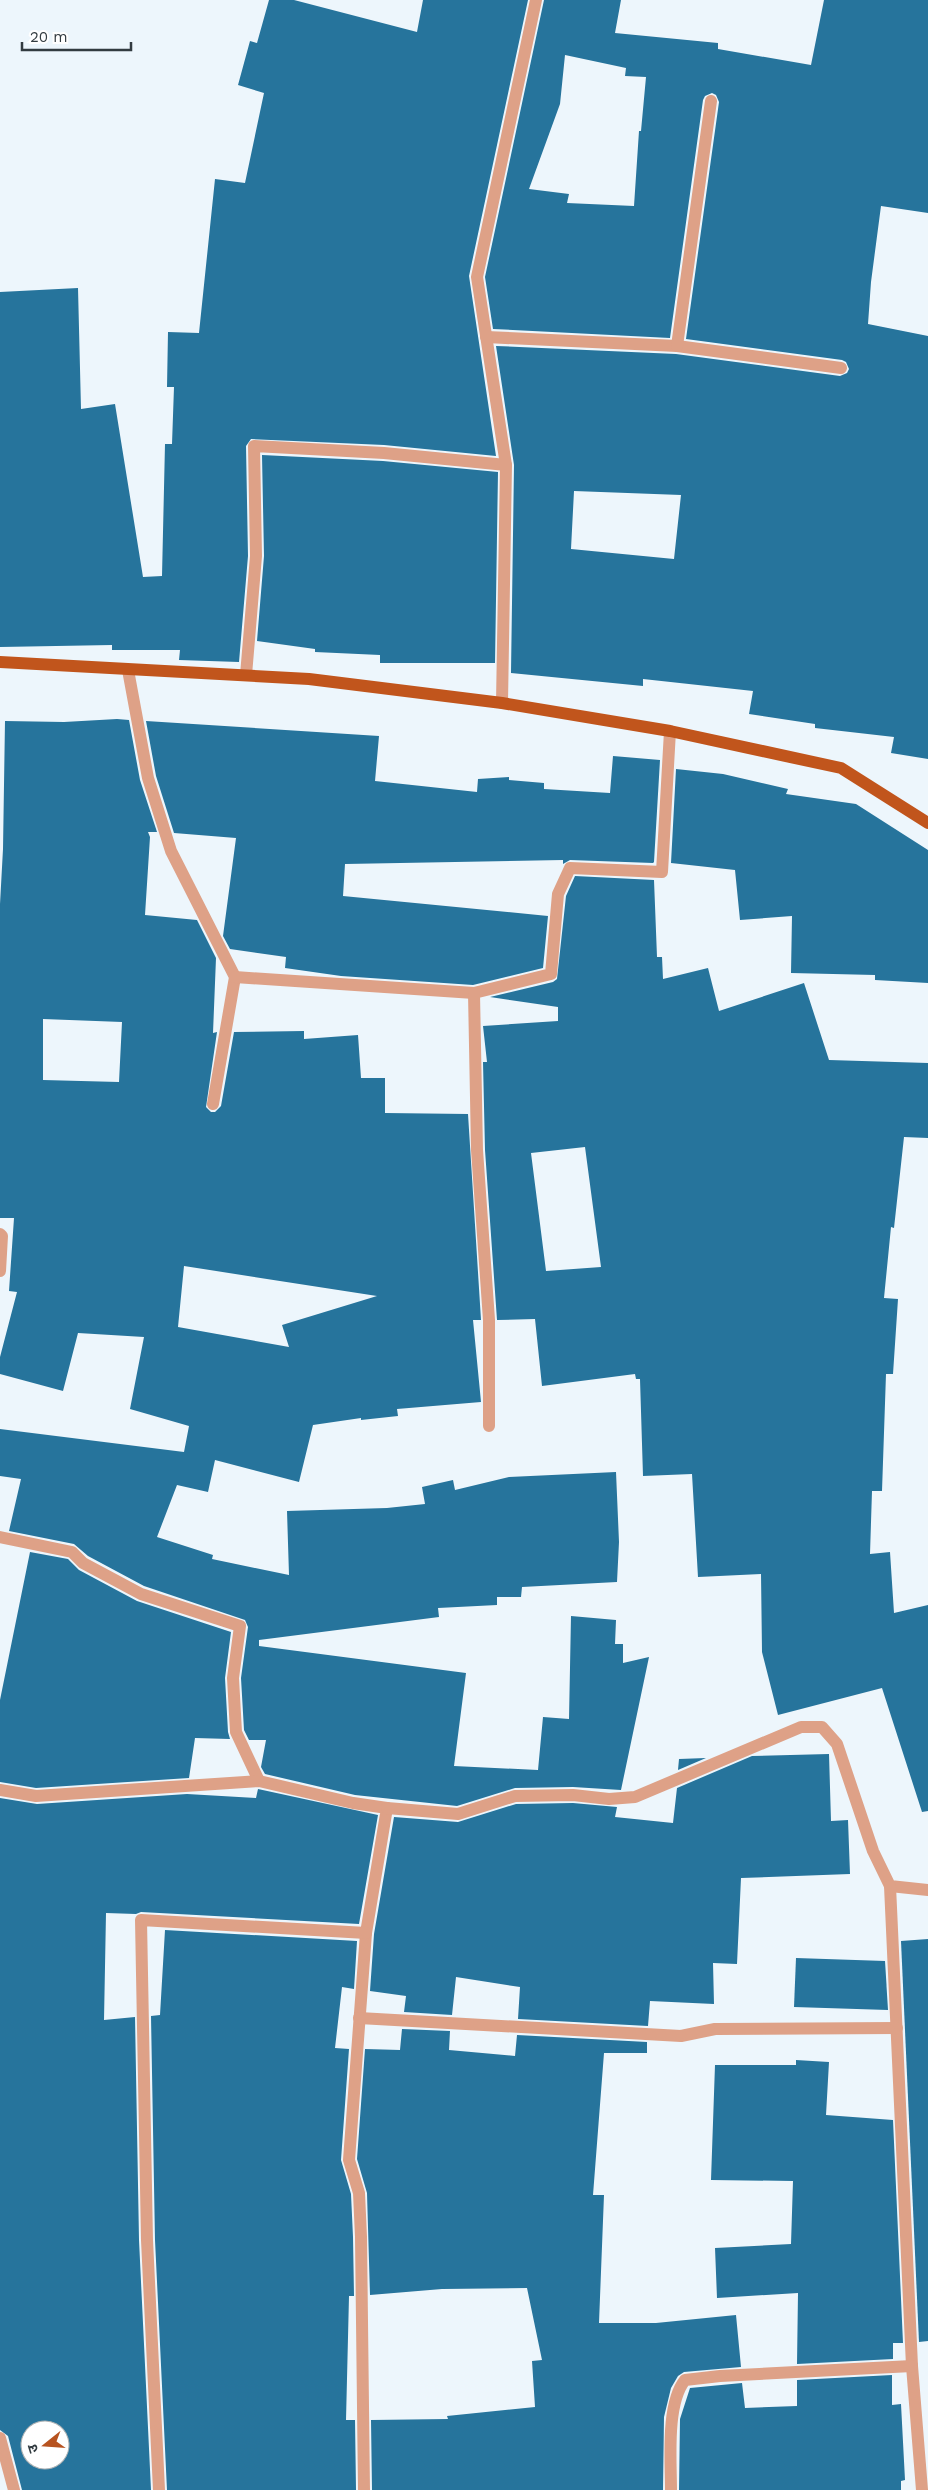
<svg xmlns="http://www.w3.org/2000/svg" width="928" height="2490" viewBox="0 0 928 2490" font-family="'Work Sans','Noto Sans Devanagari',sans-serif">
<rect width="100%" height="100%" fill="#edf6fc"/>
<!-- building -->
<g fill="#26749c" fill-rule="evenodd">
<path d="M269,0H294L417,32L423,0H528L469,276L496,456L384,445L251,439L246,446L248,556L239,662L179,660L180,650H112V645L0,647V292L78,288L81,409L115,404L143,577L162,576L165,444H172L174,387H167L168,332L199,333L215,179L245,183L264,93L238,85L250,41L257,43Z"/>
<path d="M544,0H621L615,33L718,43V49L811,65L824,0H928V213L881,206L871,282L868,324L928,336V759L891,753L894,737L815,728V724L749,714L753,691L643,679V686L511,673L514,465L496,346L676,354L840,376L847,373L849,369L846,362L842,360L686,339L719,102L716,95L712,93L705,96L703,100L670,338L493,329L485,277ZM565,55L626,68L625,76L646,77L641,131H639L634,206L567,203L569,194L529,189L560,104ZM574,491L681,495L674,559L571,549Z"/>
<path d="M262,455L383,461L498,472L495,663H380V655L315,652V649L257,641L264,556Z"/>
<path d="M117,719L129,720L140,780L157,832H148L150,837L145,915L197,920L216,958L213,1033L217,1032L206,1107L211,1112H215L221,1106L234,1032L304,1031V1039L358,1035L361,1078H385V1113L468,1114L481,1320H473L481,1402L397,1409L398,1416L361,1420V1418L313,1425L299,1482L215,1460L208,1492L177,1485L157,1537L213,1555L212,1559L289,1575L287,1511L387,1508L425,1504L422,1487L453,1480L455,1490L509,1477L616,1472L619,1542L617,1582L522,1587L521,1597H497V1605L438,1608L439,1617L259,1640V1646L466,1673L454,1766L538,1770L543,1717L569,1719L571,1616L616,1620L615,1644H623V1663L649,1657L621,1790L573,1787L515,1788L457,1806L355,1795L265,1774L261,1767L266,1740H249L244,1730L241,1678L248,1627L245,1620L144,1586L88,1556L74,1544L9,1531L21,1479L0,1476V1429L184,1452L189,1426L130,1409L144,1337L78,1333L63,1391L0,1374V1357L17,1292L9,1291L14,1218H0V904L3,849L5,721L64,722ZM43,1019L122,1022L119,1082L43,1080ZM184,1266L377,1296L282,1325L289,1347L178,1327Z"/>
<path d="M146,721L379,736L375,781L477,792L478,779L509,777V780L544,783V789L610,793L613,756L660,760L654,862L653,863L570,860L563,864V860L345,864L343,896L548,916L543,968L473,985L341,976L285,968L286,957L230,949L223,936L236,838L174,833L156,776Z"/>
<path d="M676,769L723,774L788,789L786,794L856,804L928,850V983L875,980V975L791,973L792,916L740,920L735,870L671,863Z"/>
<path d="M575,876L654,880L657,957H662L663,979L708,968L719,1011L804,983L829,1060L928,1063V1138L904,1137L894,1228L891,1227L884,1298L898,1299L893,1374H886L882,1491H872L870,1554L890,1552L894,1613L928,1605V1811L922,1812L882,1688L778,1715L762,1652L761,1574L698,1577L692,1474L643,1476L640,1379H636L635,1374L542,1386L535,1319L497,1320L485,1150L483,1062H487L483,1026L558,1021V1007L490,997L553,982L557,979L566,896ZM585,1147L601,1267L546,1271L531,1153Z"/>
<path d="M30,1552L68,1559L79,1570L137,1601L231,1632L225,1678L228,1732L230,1739L195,1738L189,1778L36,1788L0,1782V1700Z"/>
<path d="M829,1754L831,1821L848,1820L850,1874L741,1878L737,1964L713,1963L714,2004L650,2001L648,2026L518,2019L520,1987L456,1977L452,2015L404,2012L406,1996L370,1991L374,1934L394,1817L458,1822L516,1804L573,1803L617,1807L615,1817L673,1823L677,1788L752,1756Z"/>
<path d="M706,1758L678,1770L679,1759Z"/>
<path d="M258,1789L378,1815L359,1924L141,1912L136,1914L106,1913L104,2020L135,2017L139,2240L151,2490H22L8,2436L0,2430V1798L37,1804L187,1794L256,1798ZM30,2430H60V2460H30Z"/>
<path d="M165,1930L357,1941L354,1989L342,1987L335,2048L349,2049L341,2160L351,2194L353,2237L354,2296H349L346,2420H355L356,2490H167L155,2240L151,2016L160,2015Z"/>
<path d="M928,1939V2341L919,2342L901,1941Z"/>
<path d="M796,1958L885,1961L888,2010L794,2007Z"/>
<path d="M402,2029L450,2031L449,2050L515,2056L517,2035L647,2042V2053H604L593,2195H604L599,2323H656L736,2315L741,2367L684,2372L678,2376L671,2388L664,2417L663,2490H372L371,2420L448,2419L447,2416L535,2407L532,2361L542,2360L527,2288L442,2289L370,2295L367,2193L357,2159L365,2049L400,2050Z"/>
<path d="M796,2060L829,2062L826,2115L893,2120L903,2343H893V2359L797,2364L798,2293L717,2298L715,2248L791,2244L793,2181L711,2180L715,2065H796Z"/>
<path d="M892,2375V2405L901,2404L905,2480L901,2481V2490H679L680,2419L690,2388L742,2383L745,2408L797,2406V2380Z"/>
</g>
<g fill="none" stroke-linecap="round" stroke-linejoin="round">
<!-- minor -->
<g stroke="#dea187" stroke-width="12">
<path d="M486,337L677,346L841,368"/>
<path d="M677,346L711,101"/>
<path d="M128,670L148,778L171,851L235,977L213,1104"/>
<path d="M246,675L256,556L254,446L384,453L506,465"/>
<path d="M502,703L506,465L477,277L536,0"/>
<path d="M235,977L474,993L551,974L558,894L570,868L662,872L670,731"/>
<path d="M474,993L477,1150L489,1320V1426"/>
<path d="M0,1234L2,1236L0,1271"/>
<path d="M0,1537L72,1552L83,1563L141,1594L240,1626L233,1678L236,1732L259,1781"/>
<path d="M0,1790L36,1796L259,1781L353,1803L387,1808L366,1933L349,2160L359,2193L361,2237L364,2490"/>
<path d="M387,1808L458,1814L515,1796L573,1795L609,1799L635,1797L801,1727H822L837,1744L873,1851L890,1886L928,1890"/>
<path d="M890,1886L912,2366L922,2490"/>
<path d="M359,2018L681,2036L715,2029L897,2028"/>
<path d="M0,2438L14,2490"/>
<path d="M159,2490L147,2240L141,1920L366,1933"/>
<path d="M671,2490C671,2460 666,2404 685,2380L720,2376L912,2366"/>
</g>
<!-- major -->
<path stroke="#c1551c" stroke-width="12" d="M0,662L309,679L502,703L670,731L841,768L928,823"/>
</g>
<!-- north arrow -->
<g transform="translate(45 2445) rotate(253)"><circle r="24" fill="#ffffff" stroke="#adb1b3"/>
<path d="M0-4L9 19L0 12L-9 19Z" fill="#b75320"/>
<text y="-8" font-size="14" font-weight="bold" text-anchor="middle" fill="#323b40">उ</text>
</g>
<!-- scale -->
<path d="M22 42v8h109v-8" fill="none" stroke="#323b40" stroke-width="2.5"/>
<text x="30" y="42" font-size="15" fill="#323b40" stroke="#ffffff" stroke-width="4" paint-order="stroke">20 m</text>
</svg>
